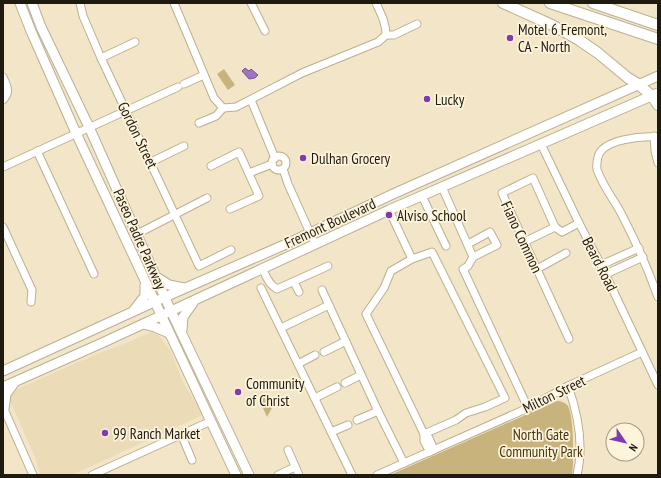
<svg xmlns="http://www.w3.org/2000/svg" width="661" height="478" viewBox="0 0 661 478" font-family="'PT Sans Narrow',sans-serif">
<rect width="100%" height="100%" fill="#f3e6c8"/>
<!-- built -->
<path fill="#ebdbb6" d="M152,332L159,335L171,352L183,382L203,415L72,475H40L35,457L10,401L12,393L15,390L92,356L121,345Z"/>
<!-- green -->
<g fill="#c9b37d">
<path d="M224,69L235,85L228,90L217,74Z"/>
<path d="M266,396L272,408L267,417L259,399Z"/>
<path d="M557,401C561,401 566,403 568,406C574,417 574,463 572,475H390Z"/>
</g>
<!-- water -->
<path fill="#9f74c0" stroke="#78598b" d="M245,68L249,71L251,69L258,75L255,78L249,79L242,71Z"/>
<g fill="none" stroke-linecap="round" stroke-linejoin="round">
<defs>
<g id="minor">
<path d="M80,3L83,16L101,58L199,266L231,250"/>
<path d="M174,3L214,98L223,108"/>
<path d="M251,3L265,31"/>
<path d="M386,35H394L417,24"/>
<path d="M101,58L135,42"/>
<path d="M3,77C7,86 11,92 3,100"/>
<path d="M184,84L204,75"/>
<path d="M251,100L275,158"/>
<path d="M223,108L236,107L302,73L378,42L386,35C386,23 381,14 376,3"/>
<path d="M199,123L216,116L223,108"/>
<path d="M654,136L655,151L658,163"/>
<path d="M658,137C642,136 602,139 598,157C597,161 596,169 598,172C604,188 615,201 622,215C636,242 648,269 658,297"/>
<path d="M541,144L579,223L601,265L658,385"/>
<path d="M37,151L94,274"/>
<circle cx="279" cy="163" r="7"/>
<path d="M151,162L184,146"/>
<path d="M211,166L239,152L259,196L230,209"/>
<path d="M3,167L178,87"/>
<path d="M283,169L288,184L315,244"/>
<path d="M249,173L272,164"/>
<path d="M442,187L473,257"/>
<path d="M422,196L446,246"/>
<path d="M389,210L412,259"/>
<path d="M3,227L32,290L31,302"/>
<path d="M555,227L533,178L502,193L569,339"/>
<path d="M137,234L207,198"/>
<path d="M524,242L555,227L562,232L579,223"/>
<path d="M468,244L490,232L497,245L473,257L468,266L463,269L528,408"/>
<path d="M601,265L639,248"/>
<path d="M262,268C266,276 269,285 277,289L328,266"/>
<path d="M537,269L566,253"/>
<path d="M606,274L643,257"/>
<path d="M294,282L299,292"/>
<path d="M261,288L352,475"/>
<path d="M322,290L378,411L404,463"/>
<path d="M281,328L329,305"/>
<path d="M324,352L346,341"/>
<path d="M298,364L315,355"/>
<path d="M345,383L361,375"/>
<path d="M568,386C578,414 584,446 577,475"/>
<path d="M315,398L337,387"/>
<path d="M3,407L33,475"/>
<path d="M357,420L378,411"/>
<path d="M331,432L348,425"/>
<path d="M181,434L192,460"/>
<path d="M424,434L456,420L466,413L485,407L505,398L432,252L412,259L391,271L384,288L366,314L424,434V441L430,452"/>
<path d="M424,434L429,438L434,450"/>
<path d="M288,450L299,475"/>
<path d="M92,475L211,421"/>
<path d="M278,475L295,467"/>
<path d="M377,475L528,408L568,386L642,352"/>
</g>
<g id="major">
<path d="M20,3L31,31L76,133L236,475"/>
<path d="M32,3L41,27L89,127L171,311L249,475"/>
<path d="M158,278L169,285L184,288"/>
<path d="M134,310L145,296V285"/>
<path d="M143,324L155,327L169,333"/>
<path d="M182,330L183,317L193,303"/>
<path d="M3,371L165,297L293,241L393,194L658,76"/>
<path d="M3,387L102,343L389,210L658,93"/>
<path d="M4,409L6,394L14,383"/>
</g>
<g id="highway">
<path d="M503,3L552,25L579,40L598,53L628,78L638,84L652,96L658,105"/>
<path d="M550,3L658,39"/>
<path d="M593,3L658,25"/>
</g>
</defs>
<!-- minor casing -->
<use href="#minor" stroke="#bbaf92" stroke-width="9"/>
<!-- major casing -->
<use href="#major" stroke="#bbaf92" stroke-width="11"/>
<!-- highway casing -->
<use href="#highway" stroke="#bbaf92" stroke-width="12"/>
<!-- minor -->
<use href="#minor" stroke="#fff" stroke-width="7"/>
<!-- major -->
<use href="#major" stroke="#fff" stroke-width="9"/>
<!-- highway -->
<use href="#highway" stroke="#fff" stroke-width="10"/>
</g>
<!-- markers -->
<g fill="#803bae" stroke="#fef3db" stroke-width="1.5">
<circle cx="510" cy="38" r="4"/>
<circle cx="427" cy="99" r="4"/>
<circle cx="303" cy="158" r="4"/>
<circle cx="389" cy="215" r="4"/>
<circle cx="238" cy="392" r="4"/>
<circle cx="105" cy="433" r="4"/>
</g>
<g text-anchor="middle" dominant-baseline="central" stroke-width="3.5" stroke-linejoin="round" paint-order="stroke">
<!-- poi labels -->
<g font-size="15" fill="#1e1a0f" stroke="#fef3db" text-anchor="start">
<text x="518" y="29">Motel 6 Fremont,<tspan x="518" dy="17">CA - North</tspan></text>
<text x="435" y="99">Lucky</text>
<text x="311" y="158">Dulhan Grocery</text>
<text x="397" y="215">Alviso School</text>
<text x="246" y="383">Community<tspan x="246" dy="17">of Christ</tspan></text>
<text x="113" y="433">99 Ranch Market</text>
</g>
<!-- street labels -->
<g font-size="15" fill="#1e1a0f" stroke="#fef3db">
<text transform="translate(138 135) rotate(64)">Gordon Street</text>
<text transform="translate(330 223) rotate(-25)">Fremont Boulevard</text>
<text transform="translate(522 237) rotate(65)">Fiano Common</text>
<text transform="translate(140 239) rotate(66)">Paseo Padre Parkway</text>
<text transform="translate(600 264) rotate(63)">Beard Road</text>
<text transform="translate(554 394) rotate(-26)">Milton Street</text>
</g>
<!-- park labels -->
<g font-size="15" fill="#45360d" stroke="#fef3db">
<text x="541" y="434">North Gate<tspan x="541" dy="17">Community Park</tspan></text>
</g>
</g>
<!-- border -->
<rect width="661" height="478" fill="none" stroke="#1e1a0f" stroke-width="8"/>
<!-- north arrow -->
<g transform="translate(625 442) rotate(124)"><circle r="19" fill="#fef3db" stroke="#a49c89"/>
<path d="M0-3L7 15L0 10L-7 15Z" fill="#803bae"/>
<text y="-6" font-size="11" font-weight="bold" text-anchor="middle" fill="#1e1a0f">N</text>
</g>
</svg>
